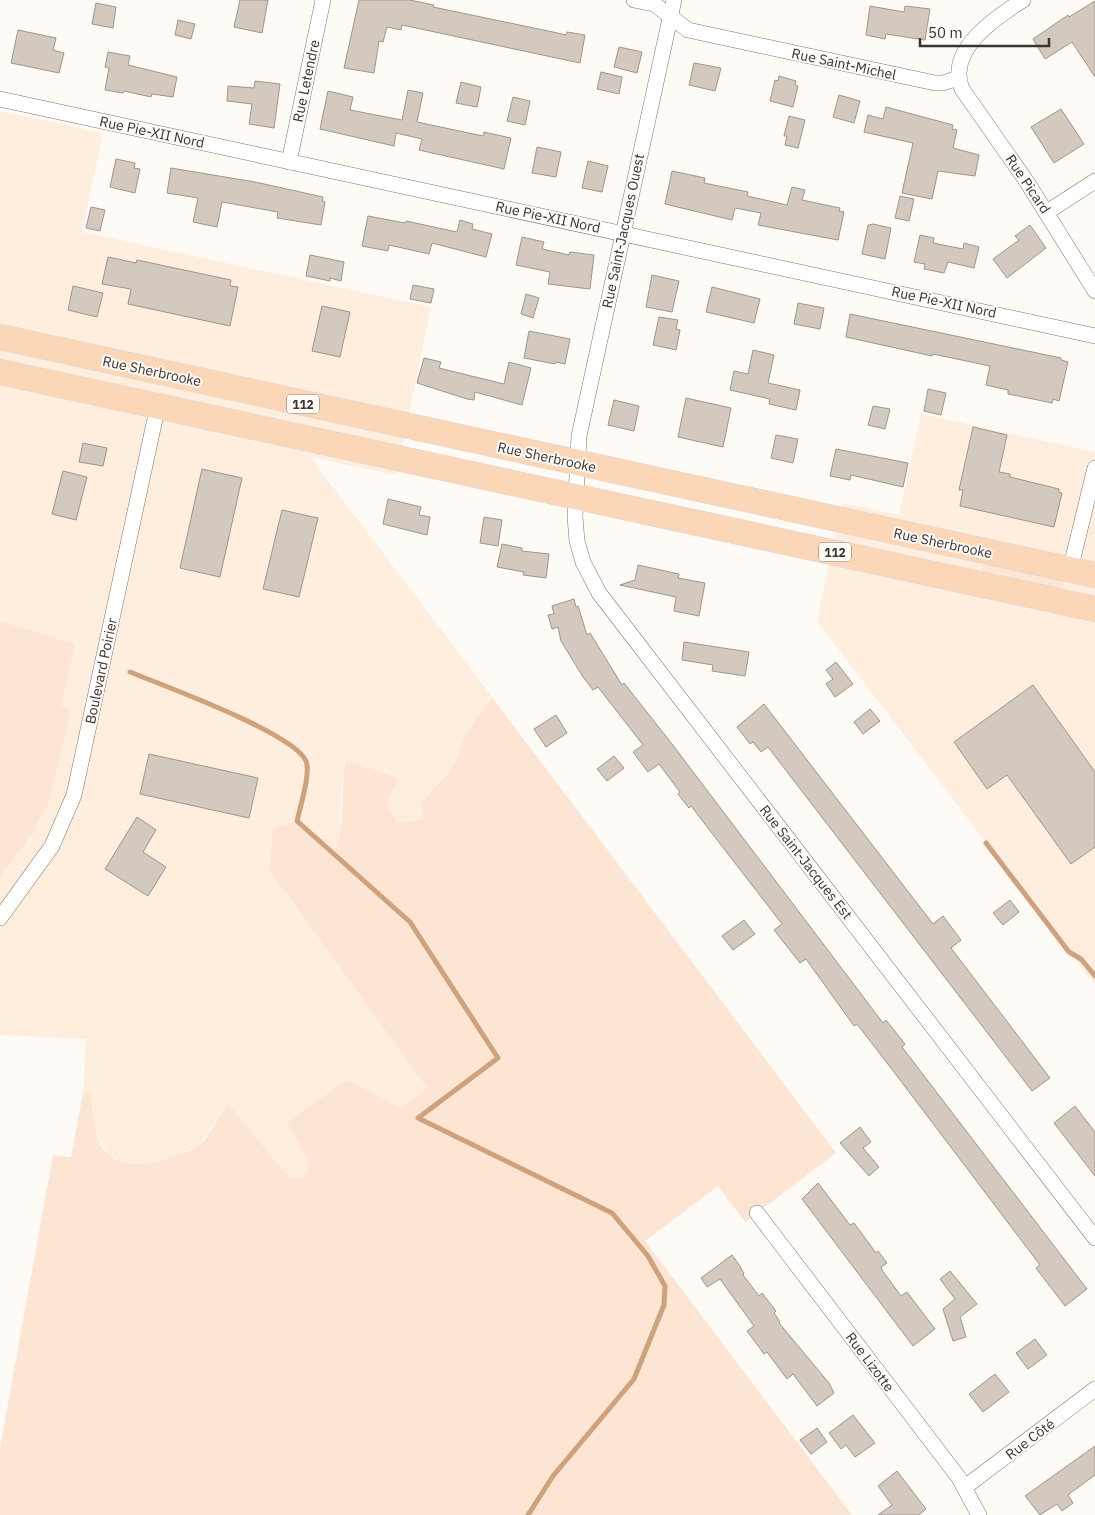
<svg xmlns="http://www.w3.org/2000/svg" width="1095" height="1515" viewBox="0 0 1095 1515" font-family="'IBM Plex Sans',sans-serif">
<rect width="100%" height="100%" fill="#fefaf6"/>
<!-- built -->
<g fill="#ffedde">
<path d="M0,111L103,133L82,232L431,307L396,475L310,457L492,697L466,733L453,767L435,786L423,819L397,824L387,804L346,761L342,781L339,843L334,855L297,821L270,871L427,1088L400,1108L347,1081L287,1122L308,1161V1171L301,1178H291L285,1173L228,1103L199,1146L151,1164L133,1166L122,1162L110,1155L99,1140L95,1129L91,1093H83L86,1039L0,1035V877L30,837L71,711L60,706L75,644L0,621Z"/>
<path d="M921,414L1095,452V985L817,621L842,503L899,515Z"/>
</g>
<!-- green -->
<g fill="#fce5d2">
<path d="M983,562L1065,580L1063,590L981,572Z"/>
<path d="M0,621L75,644L61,706L71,710L48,804L30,837L0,877Z"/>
<path d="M492,697L836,1153L745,1222L718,1186L645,1241L852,1515H0V1448L53,1155L71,1157L83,1093H91C92,1105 93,1117 95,1128C102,1167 137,1170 168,1158C177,1154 193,1151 200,1145C211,1134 219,1116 228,1103L285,1173L291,1178H301L308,1171V1161L287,1122L347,1080L400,1108L427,1088L270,871L273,828L297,821L334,855C346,829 340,790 346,760L398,779L387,804L397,823L423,819L422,802L453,767L466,733Z"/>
</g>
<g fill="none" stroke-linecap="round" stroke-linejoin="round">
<!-- stream -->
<g stroke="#cea27c" stroke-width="5">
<path d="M130,672C162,685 294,733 306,761C311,773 300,807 297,821L410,922L498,1058L418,1118L612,1213L648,1256L665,1286L664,1305L634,1379L553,1476L528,1515"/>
<path d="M986,843L1069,952L1081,959L1095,976"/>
</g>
</g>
<!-- building -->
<g fill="#d4c9bf" stroke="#9f958c">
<path d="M240,0H268L262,33L234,27Z"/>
<path d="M359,0H410L434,5L433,7L553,32L566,35L567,32L585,35L580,63L402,25L401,30L387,27L383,42L379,41L374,73L344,68Z"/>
<path d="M1095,1V77L1072,42L1045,59L1033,39L1068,15L1069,17Z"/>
<path d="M96,3L116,7L113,28L92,24Z"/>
<path d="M870,6L904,12L905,6L930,9L925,40L886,34L885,39L866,35Z"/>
<path d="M178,20L195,24L191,39L175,35Z"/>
<path d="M18,30L56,38L53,50L64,53L59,73L11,63Z"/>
<path d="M619,47L642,52L637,73L614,67Z"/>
<path d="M108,52L130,56L128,65L177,77L173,97L152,94L151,97L124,91L123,93L105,90L109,68L105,67Z"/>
<path d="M694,63L721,68L715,91L689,85Z"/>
<path d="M601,72L622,77L619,94L597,89Z"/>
<path d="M779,76L796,81L795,85L798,86L793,107L770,101L775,80L778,81Z"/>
<path d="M255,81L280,84L274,128L249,124L252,104L227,101L228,86L254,88Z"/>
<path d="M461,82L481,87L477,107L456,103Z"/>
<path d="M408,90L423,93L417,122L483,136L484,132L511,138L504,169L419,150L422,139L396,133L394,146L320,129L328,91L353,97L350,110L402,120Z"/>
<path d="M839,95L860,101L854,123L833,117Z"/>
<path d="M513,97L530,101L525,125L507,121Z"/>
<path d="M886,107L953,125L952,129L957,130L953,148L979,155L975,176L938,171L932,199L902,193L913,143L864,132L868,115L883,119Z"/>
<path d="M1061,109L1084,144L1054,163L1031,127Z"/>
<path d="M789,116L805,120L798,148L785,145L787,136H784Z"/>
<path d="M537,147L561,152L556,177L532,173Z"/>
<path d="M116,159L135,163L134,168L140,169L135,193L110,187Z"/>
<path d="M588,161L608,166L602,192L582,188Z"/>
<path d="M171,168L255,182L323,197L322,201L325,202L321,225L277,218L278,212L222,202L217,227L193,222L198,198L167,193Z"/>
<path d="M672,171L705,178L704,183L748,192L747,196L787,205L792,187L805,190L802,200L840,208L839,211L844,212L838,240L758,225L761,213L735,208L732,220L665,204Z"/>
<path d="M900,196L914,199L909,221L895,218Z"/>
<path d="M91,207L105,210L100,231L86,228Z"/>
<path d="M368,216L405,223L406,221L457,232L460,220L473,224L472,229L492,234L486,257L432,243L429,254L389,245L388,251L362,246Z"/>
<path d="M873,224L891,228L885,259L862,254L868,225Z"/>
<path d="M1030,225L1046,248L1007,278L993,259L1019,240L1015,236Z"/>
<path d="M920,235L934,238L933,243L963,249L964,243L979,247L974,268L948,262L944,273L924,269L925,264L914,262Z"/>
<path d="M522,237L544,242L542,249L569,255L570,252L594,255L590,289L548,284L550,272L516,265Z"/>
<path d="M310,255L344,262L341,281L330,278V281L306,276Z"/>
<path d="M108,257L136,263L137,260L231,280L230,286L238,287L230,326L128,304L131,289L102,284Z"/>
<path d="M652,275L679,281L672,312L646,307Z"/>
<path d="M413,285L434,289L431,303L410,299Z"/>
<path d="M73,286L103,293L97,317L68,310Z"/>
<path d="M712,287L760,299L754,323L706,312Z"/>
<path d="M526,294L539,298L533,318L521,314Z"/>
<path d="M798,303L824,308L820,329L794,324Z"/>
<path d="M322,306L350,312L340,357L312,351Z"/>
<path d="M850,314L1061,358V360L1068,362L1059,401L1053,399L1052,403L1033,399L1008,394V390L986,385L990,366L933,354L932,356L846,337Z"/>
<path d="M659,317L678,320L676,329L680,330L676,350L653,345Z"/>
<path d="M529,331L570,339L565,364L556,362L555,364L524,358Z"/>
<path d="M753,350L774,355L768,383L800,390L796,410L769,404L770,399L730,390L734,371L748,374Z"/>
<path d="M424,358L441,362L439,368L504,384L509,362L531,368L522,405L475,392L474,400L467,399L417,383Z"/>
<path d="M928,389L946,393L941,415L924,411Z"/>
<path d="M686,398L731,408L723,447L678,437Z"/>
<path d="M614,400L639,406L634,431L608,425Z"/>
<path d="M873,406L890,409L885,429L868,425Z"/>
<path d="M973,427L1007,435L999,472L1010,474V477L1059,489V492L1062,493L1054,527L960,506L963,490H959Z"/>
<path d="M776,435L798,439L793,463L771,458Z"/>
<path d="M83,443L107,448L103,466L79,462Z"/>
<path d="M836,449L908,463L903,487L851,475L850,480L830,476Z"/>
<path d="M202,469L242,478L220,577L180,568Z"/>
<path d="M63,471L87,477L76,520L52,514Z"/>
<path d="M388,499L421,507L419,515L430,517L427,535L383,524Z"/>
<path d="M282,510L318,518L299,597L263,589Z"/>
<path d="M484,517L502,520L498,546L480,543Z"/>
<path d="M502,544L522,548V551L549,554L546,578L523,575L524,572L497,567Z"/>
<path d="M638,565L679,574L678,578L705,583L699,616L674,611L676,597L620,585L635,580Z"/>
<path d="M574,599L576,607L578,606L587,635L590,633L622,685L624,683L672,744L883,1023L886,1020L905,1044L902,1047L1087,1289L1065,1306L1036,1268L1040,1265L894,1072L857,1024L854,1026L806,959L800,963L774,930L782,924L691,806L689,808L678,794L680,792L659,764L648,772L633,752L643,745L598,687L593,690L583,677L561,641L558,627L552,629L548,615L554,614L552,606Z"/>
<path d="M684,642L749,652L745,676L712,671L713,665L682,660Z"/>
<path d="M836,662L853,684L835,697L826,684L833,679L826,670Z"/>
<path d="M1033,685L1095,772V847L1071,864L1007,775L987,789L954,742Z"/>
<path d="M764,704L933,924L943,916L961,940L951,948L1050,1078L1032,1091L768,747L761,752L753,742L750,744L737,727Z"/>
<path d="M870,709L880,721L863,734L854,722Z"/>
<path d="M556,715L567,733L546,747L534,729Z"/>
<path d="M149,754L258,778L249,818L140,794Z"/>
<path d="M614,756L624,768L607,781L597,769Z"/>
<path d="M137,817L156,830L143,852L166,867L148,896L105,869Z"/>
<path d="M1010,900L1019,912L1003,925L993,913Z"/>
<path d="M744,920L755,934L733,950L722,936Z"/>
<path d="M1075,1106L1095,1132V1176L1054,1123Z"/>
<path d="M860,1127L871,1142L863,1148L879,1167L869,1176L840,1143Z"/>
<path d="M818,1183L850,1225L854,1223L876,1253L878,1251L887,1263L881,1267L882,1270L901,1296L907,1292L935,1329L913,1346L802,1199Z"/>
<path d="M732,1255L740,1266L744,1274L743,1275L759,1296L762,1293L776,1311L774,1313L780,1322L779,1323L829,1383L834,1393L817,1406L793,1374L787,1379L767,1352L764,1354L747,1331L754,1326L720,1279L707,1287L701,1278Z"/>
<path d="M950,1271L977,1304L960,1317L966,1337L953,1341L943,1309L955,1299L940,1279Z"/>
<path d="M1035,1339L1047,1355L1028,1369L1016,1353Z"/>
<path d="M995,1374L1009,1392L983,1412L969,1394Z"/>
<path d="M853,1415L875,1443L855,1457L846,1445L841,1449L829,1433Z"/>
<path d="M817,1428L827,1442L811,1454L800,1440Z"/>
<path d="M1095,1446V1475L1068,1495L1073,1503L1062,1511L1057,1504L1040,1515L1025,1496Z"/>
<path d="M897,1471L926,1509L919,1515H878L892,1505L878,1486Z"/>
</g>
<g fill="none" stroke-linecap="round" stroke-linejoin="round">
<defs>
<g id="street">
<path d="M634,0L654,4L688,30L935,83H943L958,78"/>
<path d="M674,0L579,436L575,517L577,541L583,562L599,593L1095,1238"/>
<path d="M1023,0C995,18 946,50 962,89L1027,182L1095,291"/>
<path d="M0,99L1095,336"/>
<path d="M289,162L323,0"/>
<path d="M1047,212L1095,181"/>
<path d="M1070,570L1095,468"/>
<path d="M0,918L52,846L74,795L158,405"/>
<path d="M757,1213L959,1478L979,1515"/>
<path d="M965,1487L1095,1389"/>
</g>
<g id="primary">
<path d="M0,337L1095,575"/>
<path d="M0,372L1095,609"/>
</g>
</defs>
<!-- street casing -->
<use href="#street" stroke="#7f756c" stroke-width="16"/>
<!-- primary casing -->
<use href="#primary" stroke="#d7d6d6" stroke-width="26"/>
<!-- street -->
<use href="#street" stroke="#fff" stroke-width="15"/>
<!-- primary -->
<use href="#primary" stroke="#fbd7b8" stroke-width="25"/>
</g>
<g text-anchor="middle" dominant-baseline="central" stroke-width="4" stroke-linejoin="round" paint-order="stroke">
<!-- shield labels -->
<g fill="#fefaf6" stroke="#746f6c" stroke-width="1">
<rect x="287" y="394.5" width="32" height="19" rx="4"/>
<rect x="819" y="542.5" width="32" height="19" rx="4"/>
</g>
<g font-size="12" font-weight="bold" fill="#393431">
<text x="303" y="404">112</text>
<text x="835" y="552">112</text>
</g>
<!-- street labels -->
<g font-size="14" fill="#393431" stroke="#fefaf6">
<text transform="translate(844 64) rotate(12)">Rue Saint-Michel</text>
<text transform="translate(306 81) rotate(-78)">Rue Letendre</text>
<text transform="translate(152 132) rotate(12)">Rue Pie-XII Nord</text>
<text transform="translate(1028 184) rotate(56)">Rue Picard</text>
<text transform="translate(548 217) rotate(12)">Rue Pie-XII Nord</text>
<text transform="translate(623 231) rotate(-78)">Rue Saint-Jacques Ouest</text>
<text transform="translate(944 302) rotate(12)">Rue Pie-XII Nord</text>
<text transform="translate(152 371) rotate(12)">Rue Sherbrooke</text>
<text transform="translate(547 457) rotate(12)">Rue Sherbrooke</text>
<text transform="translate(943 543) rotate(12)">Rue Sherbrooke</text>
<text transform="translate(101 671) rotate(-78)">Boulevard Poirier</text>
<text transform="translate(806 862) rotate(52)">Rue Saint-Jacques Est</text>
<text transform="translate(870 1362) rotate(53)">Rue Lizotte</text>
<text transform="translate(1030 1439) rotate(-37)">Rue Côté</text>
</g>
</g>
<!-- scale -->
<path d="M920 38v8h129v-8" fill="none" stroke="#393431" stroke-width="2.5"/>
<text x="928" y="38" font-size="15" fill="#393431" stroke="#fefaf6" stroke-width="4" paint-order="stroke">50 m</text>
</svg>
